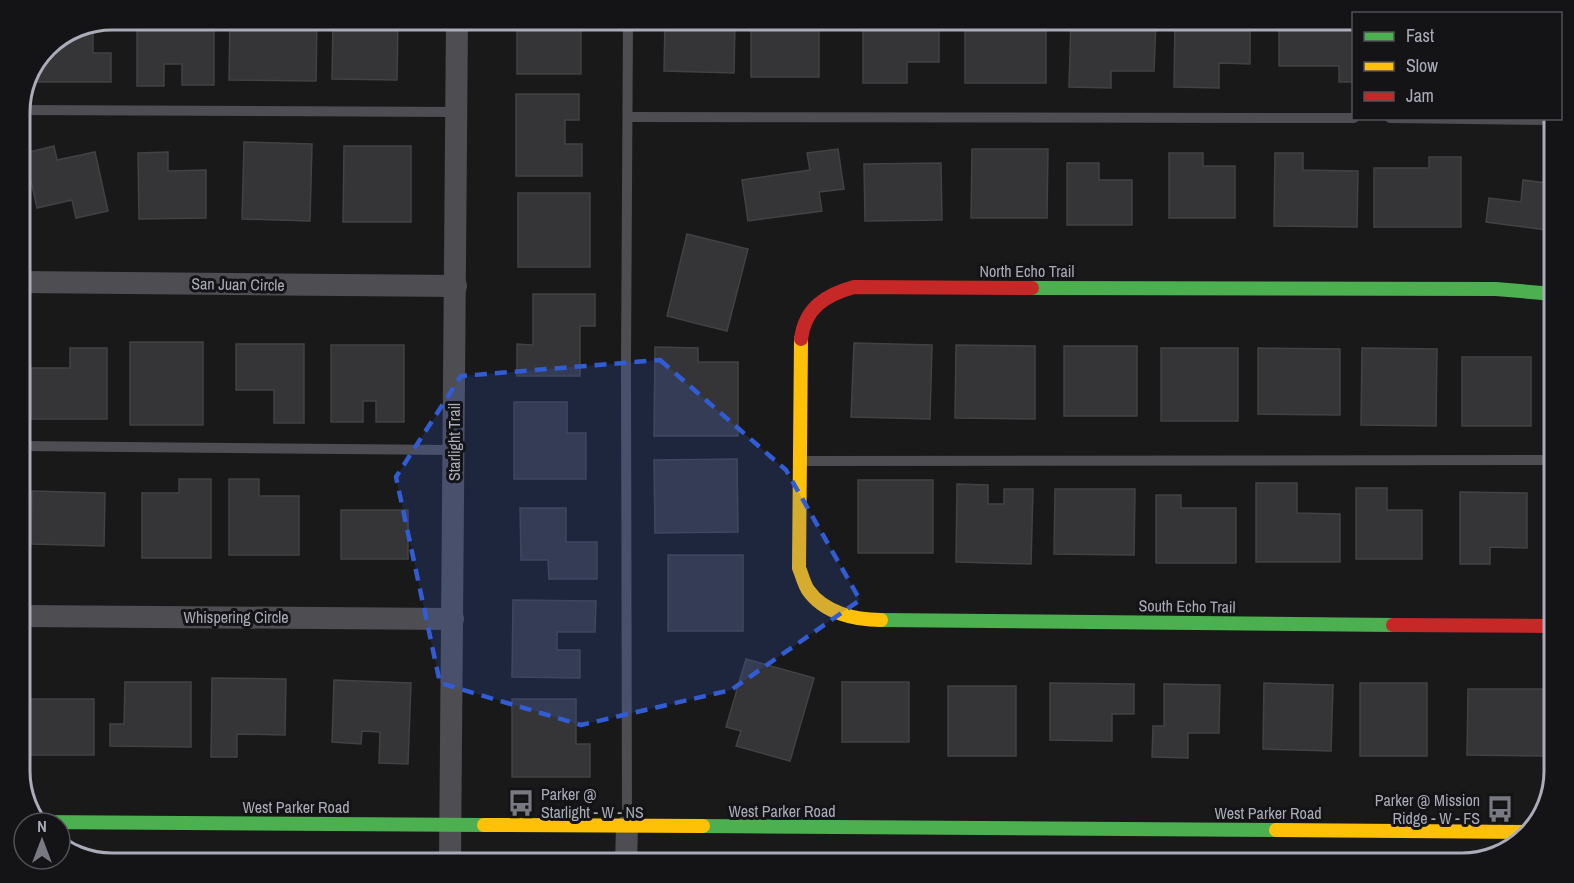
<svg xmlns="http://www.w3.org/2000/svg" width="1574" height="883" viewBox="0 0 1574 883" font-family="'Archivo Narrow',sans-serif">
<rect width="100%" height="100%" fill="#191919"/>
<!-- building -->
<g fill="#353537" stroke="#424245" stroke-width="1.5">
<path d="M137,20H214V85H182V64H164V86H137Z"/>
<path d="M230,20H317L316,81L229,80Z"/>
<path d="M333,20H398L397,80L332,79Z"/>
<path d="M517,20H598V29H581V74H517Z"/>
<path d="M665,20H735L734,73L664,71Z"/>
<rect x="751" y="20" width="68" height="57"/>
<path d="M863,20H939V62H907V83H863Z"/>
<rect x="965" y="20" width="81" height="63"/>
<path d="M1071,20H1156L1154,71H1111V88L1069,87Z"/>
<path d="M1175,20H1250V64L1219,63V88L1174,87Z"/>
<path d="M1279,20H1354V82H1339V66H1279Z"/>
<path d="M93,28V53H111V82H31L47,46Z"/>
<path d="M516,94H579V120H565V144H582V176H516Z"/>
<path d="M244,142L312,144L310,221L242,219Z"/>
<path d="M54,146L57,160L95,152L108,211L76,218L72,200L37,208L25,153Z"/>
<path d="M344,146H411V222H343Z"/>
<path d="M838,149L844,189L819,192L822,211L748,221L742,180L810,170L807,153Z"/>
<path d="M972,149H1048L1047,218H971Z"/>
<path d="M168,152V171L206,170V218L139,219L138,153Z"/>
<path d="M1169,153H1203V166H1235V218H1169Z"/>
<path d="M1275,153H1303V170L1358,171L1357,227L1274,226Z"/>
<path d="M1429,157H1461V227H1374V168H1429Z"/>
<path d="M941,163L942,220L865,221L864,164Z"/>
<path d="M1067,163H1099V180H1132V225H1067Z"/>
<path d="M1523,180L1554,184V231L1486,222L1489,198L1521,202Z"/>
<rect x="518" y="193" width="72" height="74"/>
<path d="M687,234L748,249L727,331L667,316Z"/>
<path d="M533,294H595V326H580V376H517V344L533,345Z"/>
<rect x="130" y="342" width="73" height="83"/>
<path d="M854,343L932,345L930,419L851,417Z"/>
<path d="M236,344H304V423H274V390H236Z"/>
<path d="M331,345H404V422H376V401H363V422H331Z"/>
<path d="M956,345L1035,346V419L955,418Z"/>
<rect x="1064" y="346" width="73" height="70"/>
<path d="M655,347L698,348V362H738V436H654Z"/>
<path d="M70,348H107V419H31V368H70Z"/>
<rect x="1161" y="348" width="77" height="73"/>
<path d="M1258,348L1340,349V415L1258,414Z"/>
<path d="M1362,348L1437,349L1436,426L1361,425Z"/>
<rect x="1462" y="357" width="69" height="69"/>
<path d="M514,402H567V433H586V479H514Z"/>
<path d="M737,459L738,532L655,533L654,460Z"/>
<path d="M179,479H211V558H142V493H179Z"/>
<path d="M229,479H259V496H299V555H229Z"/>
<rect x="858" y="480" width="75" height="73"/>
<path d="M1256,483H1297V513L1340,514V562H1256Z"/>
<path d="M957,484L988,485V504H1004V489H1033L1031,564L956,562Z"/>
<path d="M1356,488H1387V510H1422V559H1356Z"/>
<path d="M1055,489H1135L1134,555L1054,554Z"/>
<path d="M32,491L105,493L104,546L31,544Z"/>
<path d="M1460,492L1527,493V548L1490,547V564H1460Z"/>
<path d="M1156,495H1181V508H1236V563H1156Z"/>
<path d="M520,508H566V542H597V579H549L548,560H521Z"/>
<rect x="341" y="510" width="67" height="49"/>
<rect x="668" y="555" width="75" height="76"/>
<path d="M513,600L596,601L595,632H557V650H580V678L512,677Z"/>
<path d="M746,659L814,678L790,761L736,746L741,731L726,727Z"/>
<path d="M212,678L286,679L285,735L237,734V757H211Z"/>
<path d="M334,680L411,683L408,764L379,763L380,732L362,731L361,744L332,742Z"/>
<path d="M125,682H191V747L110,746V724H124Z"/>
<rect x="842" y="682" width="67" height="60"/>
<path d="M1050,683L1134,684V714H1112V741L1050,740Z"/>
<path d="M1264,683L1333,685L1331,751L1263,749Z"/>
<rect x="1360" y="683" width="67" height="73"/>
<path d="M1164,684L1220,685L1219,733H1188V758L1152,757L1153,726H1164Z"/>
<rect x="948" y="686" width="68" height="70"/>
<path d="M1468,689H1549L1548,756L1467,755Z"/>
<rect x="20" y="699" width="74" height="56"/>
<path d="M512,699H576V744H590V777H512Z"/>
</g>
<g fill="none" stroke-linecap="round" stroke-linejoin="round">
<!-- lane -->
<g stroke="#4e4e52" stroke-width="10">
<path d="M20,110L457,112"/>
<path d="M628,117L1354,118"/>
<path d="M1390,118L1554,120"/>
<path d="M20,446L454,450"/>
<path d="M803,461L1554,460"/>
<path d="M627,823L626,362L628,20"/>
</g>
<!-- street -->
<g stroke="#4e4e52" stroke-width="22">
<path d="M21,282L456,286"/>
<path d="M20,616L453,619"/>
<path d="M450,863L457,20"/>
<path d="M626,863L627,826"/>
</g>
<!-- fast -->
<g stroke="#4caf50" stroke-width="14">
<path d="M1032,288L1496,289L1554,294"/>
<path d="M881,620L1393,625"/>
<path d="M35,822L484,825"/>
<path d="M703,826L1276,830"/>
</g>
<!-- slow -->
<g stroke="#ffc107" stroke-width="14">
<path d="M801,339L799,568C802,575 804,584 808,590C824,613 855,620 881,620"/>
<path d="M484,825L703,826"/>
<path d="M1276,830L1528,832"/>
</g>
<!-- jam -->
<g stroke="#c62828" stroke-width="14">
<path d="M801,339C805,308 825,295 854,287L1032,288"/>
<path d="M1393,625L1554,626"/>
</g>
</g>
<!-- marked area -->
<path fill="#325cd3" fill-opacity="0.2" stroke="#325cd3" stroke-width="4.5" stroke-dasharray="12 8" stroke-linejoin="round" d="M660,360L786,470L860,600L731,690L581,725L440,683L396,477L461,376Z"/>
<!-- icons -->
<defs>
<symbol id="bus-bare" viewBox="-9 -9 18 18"><path d="M-5-6H5V4H4V6H2V4H-2V6H-4V4H-5ZM-3.5-4V0h7V-4ZM-3.5 1.2v1.5H-2V1.2ZM2 1.2v1.5H3.5V1.2Z" fill="#787981" stroke="#141315" stroke-width="2.5" paint-order="stroke"/></symbol>
</defs>
<g fill-rule="evenodd">
<use href="#bus-bare" x="502" y="784" width="38" height="38"/>
<use href="#bus-bare" x="1481" y="790" width="38" height="38"/>
</g>
<g text-anchor="middle" dominant-baseline="central" stroke-width="6" stroke-linejoin="round" paint-order="stroke">
<!-- street labels -->
<g font-size="16" fill="#abacb9" stroke="#141315">
<text x="1027" y="271">North Echo Trail</text>
<text transform="translate(238 284) rotate(1)">San Juan Circle</text>
<text transform="translate(454 442) rotate(-90)">Starlight Trail</text>
<text transform="translate(1187 606) rotate(1)">South Echo Trail</text>
<text x="236" y="617">Whispering Circle</text>
<text x="296" y="807">West Parker Road</text>
<text x="782" y="811">West Parker Road</text>
<text x="1268" y="813">West Parker Road</text>
</g>
<!-- poi labels -->
<g font-size="16" fill="#abacb9" stroke="#141315" text-anchor="start">
<text x="541" y="794">Parker @<tspan x="541" dy="18">Starlight - W - NS</tspan></text>
<text x="1480" y="800" text-anchor="end">Parker @ Mission<tspan x="1480" dy="18">Ridge - W - FS</tspan></text>
</g>
</g>
<!-- crop -->
<path d="M0 0H1574V883H0ZM112 30H1462A82 82 0 0 1 1544 112V771A82 82 0 0 1 1462 853H112A82 82 0 0 1 30 771V112A82 82 0 0 1 112 30Z" fill="#141315" fill-rule="evenodd"/>
<path fill="none" stroke="#abacb9" stroke-width="3" d="M112 30H1462A82 82 0 0 1 1544 112V771A82 82 0 0 1 1462 853H112A82 82 0 0 1 30 771V112A82 82 0 0 1 112 30Z"/>
<!-- legend -->
<rect x="1352" y="12" width="210" height="108" fill="#141315" stroke="#505057" stroke-width="1.5"/>
<rect x="1364" y="32" width="30" height="9" fill="#4caf50" stroke="#505057" stroke-width="1.5"/>
<text x="1406" y="42" font-size="18" fill="#abacb9">Fast</text>
<rect x="1364" y="62" width="30" height="9" fill="#ffc107" stroke="#505057" stroke-width="1.5"/>
<text x="1406" y="72" font-size="18" fill="#abacb9">Slow</text>
<rect x="1364" y="92" width="30" height="9" fill="#c62828" stroke="#505057" stroke-width="1.5"/>
<text x="1406" y="102" font-size="18" fill="#abacb9">Jam</text>
<!-- north arrow -->
<g transform="translate(42 841)"><circle r="28" fill="#141315" stroke="#505057" stroke-width="1.5"/>
<path d="M0-4.5L10 22L0 15L-10 22Z" fill="#787981"/>
<text y="-9" font-size="16" font-weight="bold" text-anchor="middle" fill="#abacb9">N</text>
</g>
</svg>
